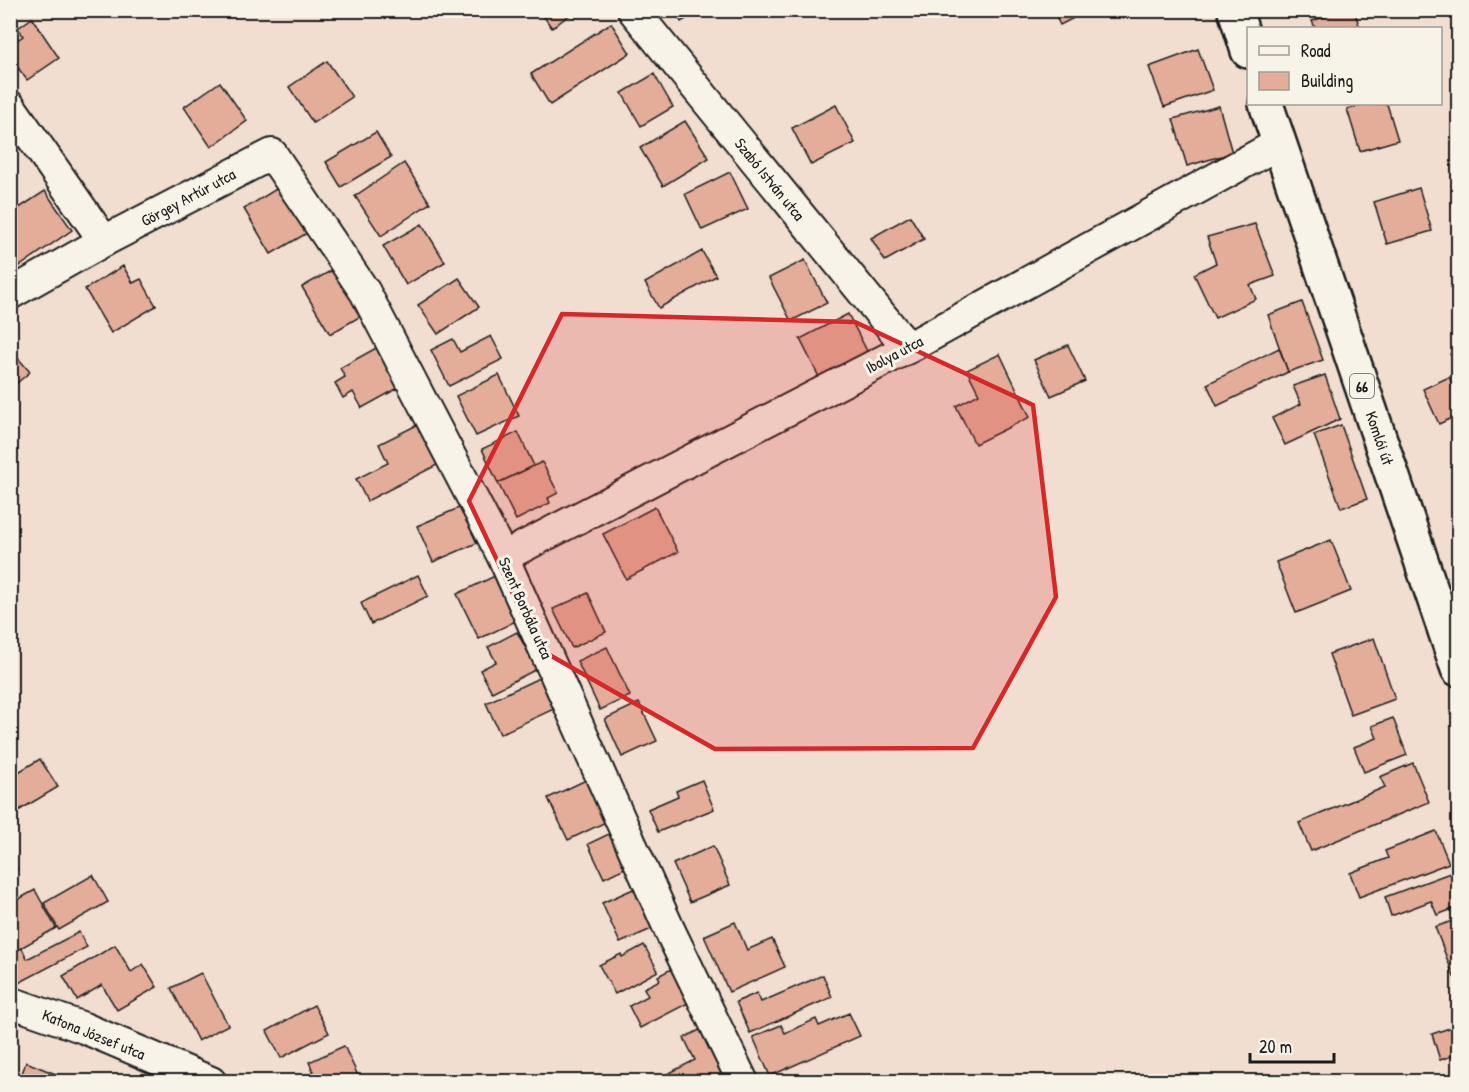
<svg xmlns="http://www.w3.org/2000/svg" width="1469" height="1092" viewBox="0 0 1469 1092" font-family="'Patrick Hand',sans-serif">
<rect width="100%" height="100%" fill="#f1ded1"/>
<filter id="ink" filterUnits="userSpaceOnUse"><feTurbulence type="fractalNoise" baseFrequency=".0167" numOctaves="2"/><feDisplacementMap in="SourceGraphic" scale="12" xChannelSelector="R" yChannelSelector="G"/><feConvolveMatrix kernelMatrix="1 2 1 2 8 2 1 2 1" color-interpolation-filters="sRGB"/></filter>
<g filter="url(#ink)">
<!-- building -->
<g fill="#e4ad9a" stroke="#1c1c1c" stroke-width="1.5">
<path d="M539,10H576L552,28Z"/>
<path d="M675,10H702L681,22Z"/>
<path d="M1053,10H1089L1060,25Z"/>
<path d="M1344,10H1354L1360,28H1315L1312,21Z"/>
<path d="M32,18L59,58L27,80L10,57V45L23,36L18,28Z"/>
<path d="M611,23L630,53L550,105L531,74Z"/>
<path d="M1198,49L1213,90L1164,107L1149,67Z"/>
<path d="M327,61L352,97L313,123L289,87Z"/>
<path d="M654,74L673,107L641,126L622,93Z"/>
<path d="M220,82L247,121L211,147L184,107Z"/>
<path d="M1365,104H1387L1398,140L1360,151L1347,109Z"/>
<path d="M836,105L855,143L811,165L792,128Z"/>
<path d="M1219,106L1232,153L1187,166L1173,119Z"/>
<path d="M685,121L709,158L663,186L640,148Z"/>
<path d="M376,132L391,157L341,187L326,162Z"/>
<path d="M404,163L430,203L381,236L355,196Z"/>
<path d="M730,172L748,209L702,230L685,194Z"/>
<path d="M281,186L309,232L271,254L244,209Z"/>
<path d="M1419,188L1432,231L1387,244L1374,202Z"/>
<path d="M45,191L72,230L20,266L10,252V232L13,230L10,226V214Z"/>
<path d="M910,216L924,239L885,261L871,238Z"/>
<path d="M422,224L445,262L406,285L383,246Z"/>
<path d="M1255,224L1275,276L1250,285L1256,299L1215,318L1194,274L1216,263L1207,237Z"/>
<path d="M702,251L716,276L659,308L645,283Z"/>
<path d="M805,260L827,303L791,321L769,278Z"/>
<path d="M123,266L133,283L141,279L156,306L111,333L85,289Z"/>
<path d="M334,269L361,316L330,334L302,287Z"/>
<path d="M459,278L479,307L438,334L418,305Z"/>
<path d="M1302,302L1323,360L1288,372L1268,315Z"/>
<path d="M848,314L868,353L819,377L800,339Z"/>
<path d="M491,336L503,359L449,386L431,350L453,339L460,352Z"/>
<path d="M1068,345L1085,381L1051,396L1034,360Z"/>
<path d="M378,347L400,387L362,408L353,392L343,398L335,383L345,377L340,368Z"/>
<path d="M1279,348L1288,372L1217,406L1207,384Z"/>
<path d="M1458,349V371L1450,354Z"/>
<path d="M11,350L30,372L10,389V351Z"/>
<path d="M1000,354L1030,417L975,444L956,406L979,394L967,370Z"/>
<path d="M499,375L519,416L476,436L456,396Z"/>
<path d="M1325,375L1340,419L1285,445L1272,418L1301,404L1293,386Z"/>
<path d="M1449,377L1455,391L1458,390V415L1439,424L1423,389Z"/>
<path d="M419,424L439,464L367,501L356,479L388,463L379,444Z"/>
<path d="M1341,425L1367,499L1341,508L1314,435Z"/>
<path d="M518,432L534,466L498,483L482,449Z"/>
<path d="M542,462L558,493L548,498L550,503L516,520L498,483Z"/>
<path d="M461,507L477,543L433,562L417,526Z"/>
<path d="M655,507L678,552L626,579L603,534Z"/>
<path d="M1331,540L1351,591L1296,613L1276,562Z"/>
<path d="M499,574L520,619L479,639L457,594Z"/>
<path d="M418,575L428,596L371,624L361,603Z"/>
<path d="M588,593L606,632L572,648L553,609Z"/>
<path d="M517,632L537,669L492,692L480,670L496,662L488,647Z"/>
<path d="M1374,638L1395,699L1351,715L1329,654Z"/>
<path d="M607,647L630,696L600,710L577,661Z"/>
<path d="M541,677L556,708L500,734L486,703Z"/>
<path d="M639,703L657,741L622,757L605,719Z"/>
<path d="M1393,718L1407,755L1364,772L1354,747L1377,738L1372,726Z"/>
<path d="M40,759L58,787L13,814L10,811V777Z"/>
<path d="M1413,763L1429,802L1311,851L1299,823L1385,787L1380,777Z"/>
<path d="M588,779L608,821L568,840L548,798Z"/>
<path d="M702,780L714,809L658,832L648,809L678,796L676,791Z"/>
<path d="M1436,831L1449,863L1359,897L1350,873L1388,858L1385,851Z"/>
<path d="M613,832L629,866L604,878L588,844Z"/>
<path d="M713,846L730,885L690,902L673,864Z"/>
<path d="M10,862L17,869L10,875Z"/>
<path d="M1450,873L1458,896V907L1437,915L1431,901L1391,916L1385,897Z"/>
<path d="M93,875L108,902L59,930L44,903Z"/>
<path d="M640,886L658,926L620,943L602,903Z"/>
<path d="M35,890L56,928L10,954V904Z"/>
<path d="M1458,919V976L1454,977L1435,927Z"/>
<path d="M735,922L747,950L772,939L785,967L729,992L704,936Z"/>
<path d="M79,932L87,947L13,986L10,981V954L22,948L27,959Z"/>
<path d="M115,945L131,972L143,964L157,987L117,1010L102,985L77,1000L63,976Z"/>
<path d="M644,945L658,971L615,994L599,965L621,954L622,957Z"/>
<path d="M677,966L694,1000L640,1028L629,1006L648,996L644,988L660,980L658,976Z"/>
<path d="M201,973L228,1025L198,1041L171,988Z"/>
<path d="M823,975L832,997L750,1033L736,1002L757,993L761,1002Z"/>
<path d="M314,1005L329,1033L281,1058L267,1031Z"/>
<path d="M849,1013L860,1036L770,1076L753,1037L781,1025L785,1033L816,1019L819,1026Z"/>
<path d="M709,1025L731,1070L709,1082H652L695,1060L684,1038Z"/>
<path d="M1458,1025V1054L1440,1060L1432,1034Z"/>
<path d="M344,1046L361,1082H318L309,1062Z"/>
<path d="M26,1062L68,1079L67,1082H19Z"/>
</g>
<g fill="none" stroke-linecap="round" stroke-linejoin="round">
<defs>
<g id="minor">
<path d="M633,10L908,348"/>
<path d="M10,106L104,241"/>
<path d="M10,294L104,241L272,154L365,292L503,557L670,931L743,1082"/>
<path d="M503,557L908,348L1280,143"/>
<path d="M10,1002L84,1028L211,1082"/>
</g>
<g id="primary">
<path d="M1235,10L1248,51"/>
<path d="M1266,104L1458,669"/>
</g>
</defs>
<!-- minor casing -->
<use href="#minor" stroke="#1c1c1c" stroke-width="34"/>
<!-- primary casing -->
<use href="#primary" stroke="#1c1c1c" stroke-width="38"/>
<!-- minor -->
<use href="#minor" stroke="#f7f3e8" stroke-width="30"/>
<!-- primary -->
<use href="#primary" stroke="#f7f3e8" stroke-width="33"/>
</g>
</g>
<!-- marked area -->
<path fill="#d62828" fill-opacity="0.2" stroke="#d62828" stroke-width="4.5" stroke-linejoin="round" d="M562,314L855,322L1033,405L1056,597L973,748L715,749L539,649L469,501Z"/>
<g text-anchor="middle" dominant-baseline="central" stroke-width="6" stroke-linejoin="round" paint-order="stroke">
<!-- shield labels -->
<rect fill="#f7f3e8" stroke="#5e5c59" stroke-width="1.5" x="1350" y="374" width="24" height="24" rx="4.5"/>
<g font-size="15" font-weight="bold" fill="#1c1c1c">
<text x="1362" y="386">66</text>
</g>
<!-- street labels -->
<g font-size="16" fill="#1c1c1c" stroke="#f7f3e8">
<text transform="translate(770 179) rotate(51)">Szabó István utca</text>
<text transform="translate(188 197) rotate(-28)">Görgey Artúr utca</text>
<text transform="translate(894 354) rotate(-28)">Ibolya utca</text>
<text transform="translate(1380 438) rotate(71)">Komlói út</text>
<text transform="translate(526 608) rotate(66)">Szent Borbála utca</text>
<text transform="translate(94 1034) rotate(22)">Katona József utca</text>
</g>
</g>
<!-- margin -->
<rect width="1469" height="1092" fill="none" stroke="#f7f3e8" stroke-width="36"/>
<rect x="18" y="18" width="1433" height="1056" fill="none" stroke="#1c1c1c" stroke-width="2" filter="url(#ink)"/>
<!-- legend -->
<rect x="1247" y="27" width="195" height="78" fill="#f7f3e8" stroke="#9f9d96" stroke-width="1.5"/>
<rect x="1259" y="46" width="30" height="9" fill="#f7f3e8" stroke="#9f9d96" stroke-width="1.5"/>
<text x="1301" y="57" font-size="18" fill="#1c1c1c">Road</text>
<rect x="1259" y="72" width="30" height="18" fill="#e4ad9a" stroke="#9f9d96" stroke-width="1.5"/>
<text x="1301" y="87" font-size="18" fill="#1c1c1c">Building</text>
<!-- scale -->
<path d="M1250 1053v9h84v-9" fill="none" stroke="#1c1c1c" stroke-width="3"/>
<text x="1259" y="1053" font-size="18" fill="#1c1c1c" stroke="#f7f3e8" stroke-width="4.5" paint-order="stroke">20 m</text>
</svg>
